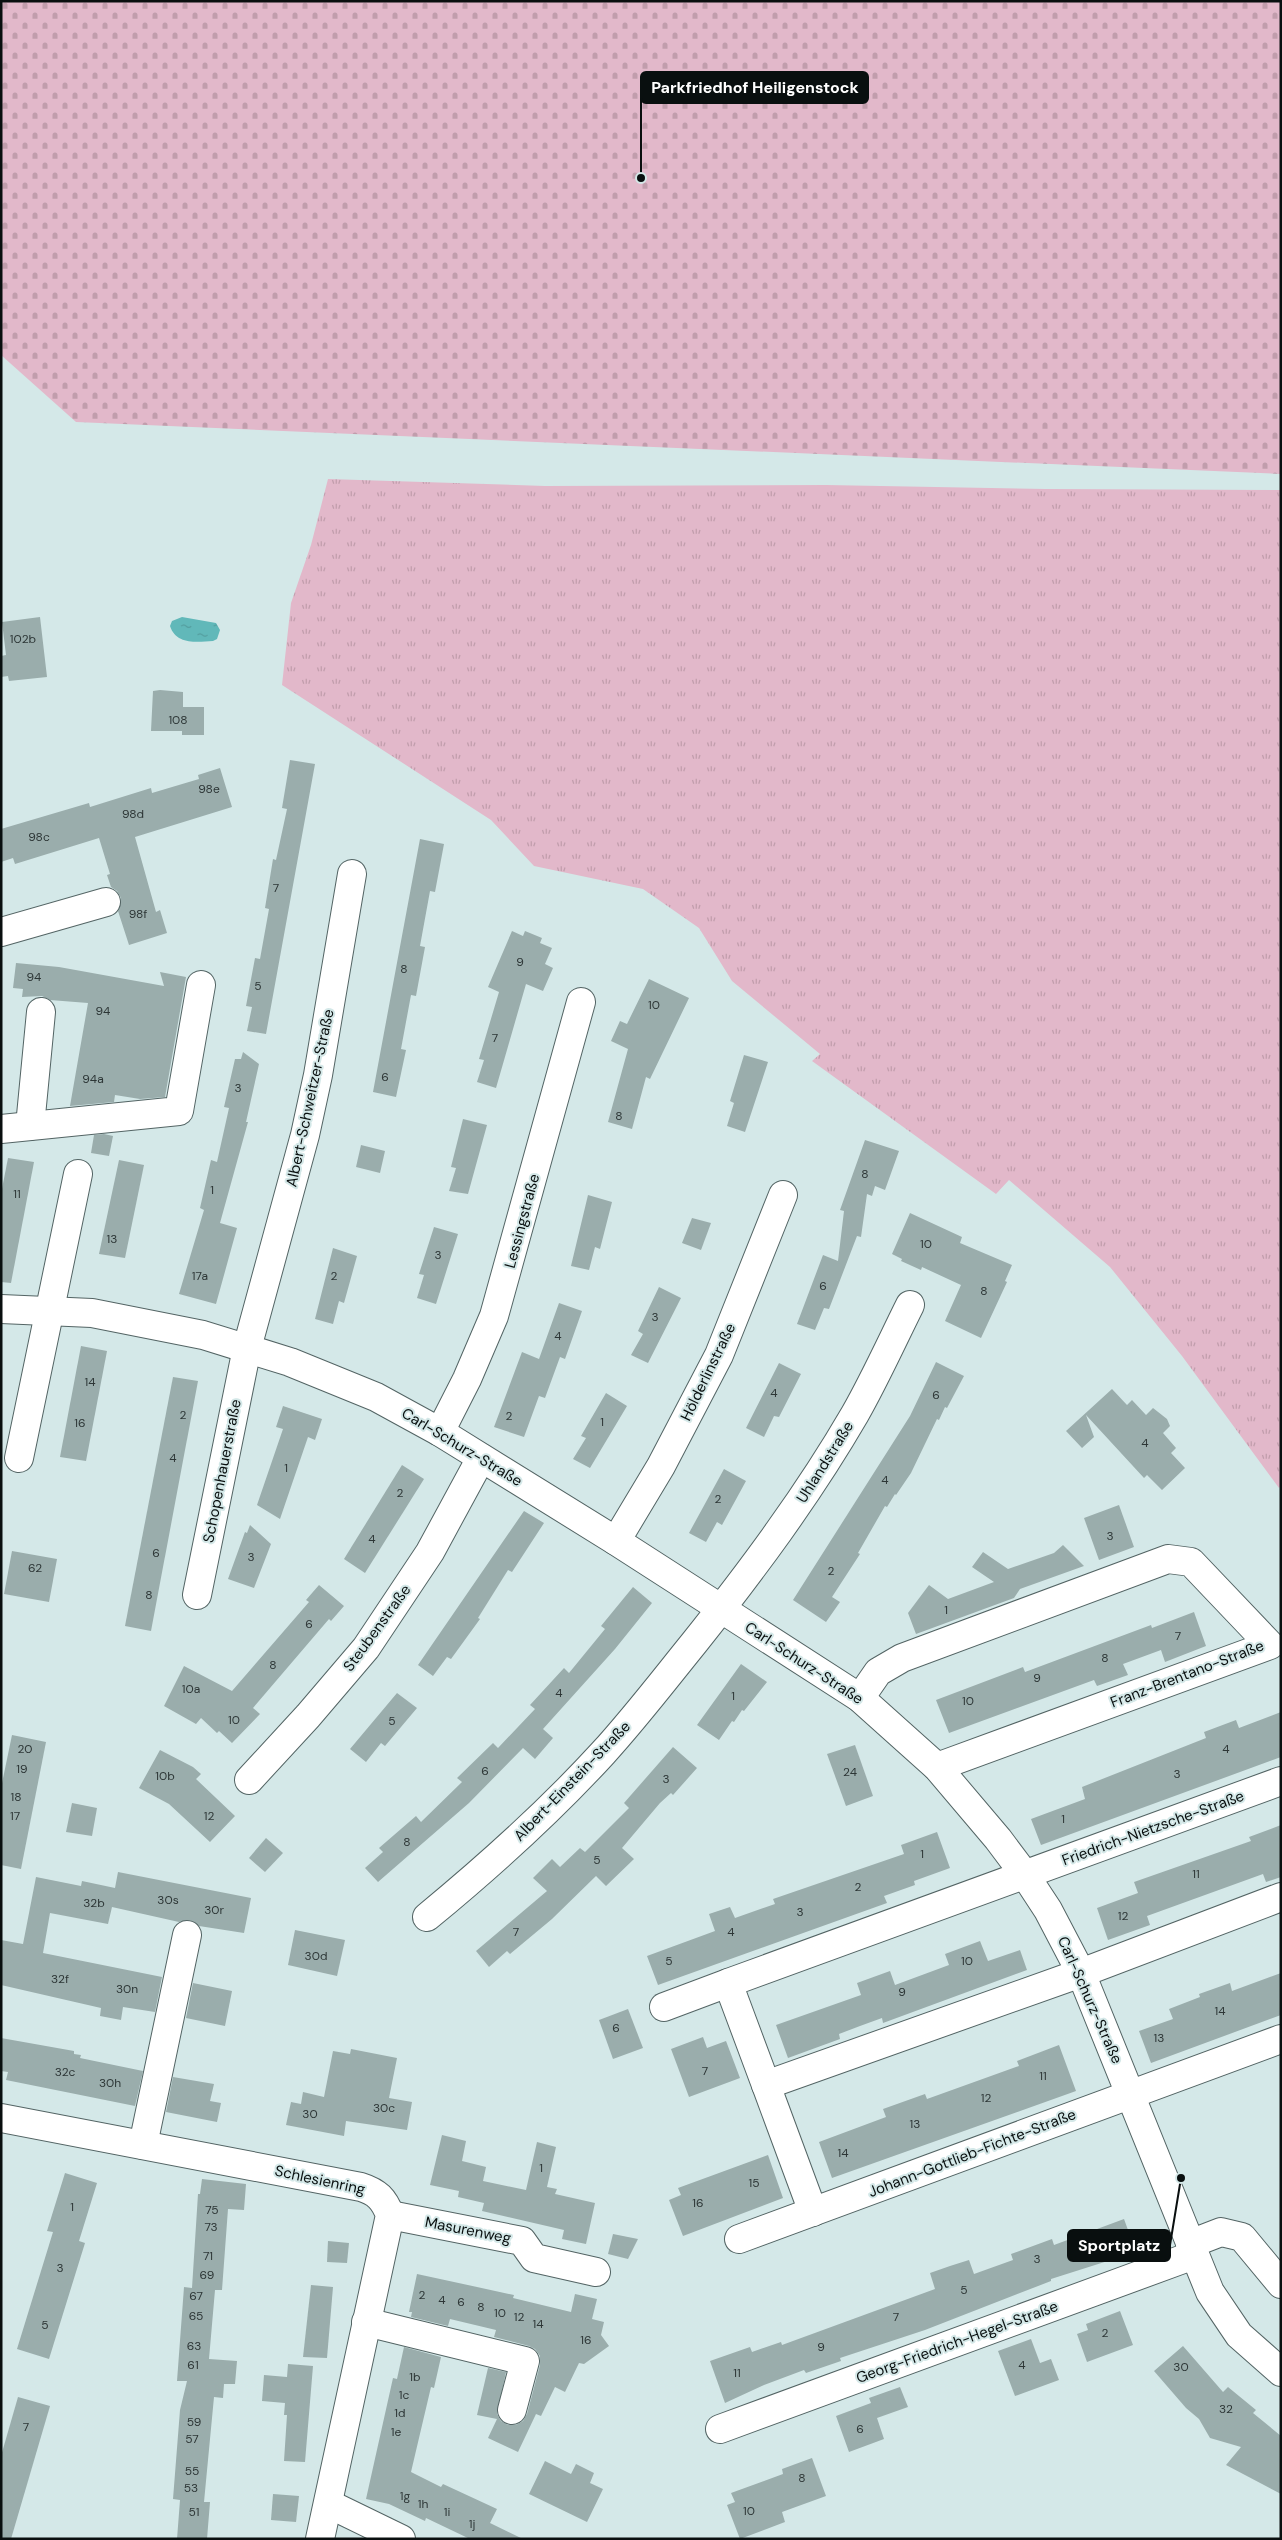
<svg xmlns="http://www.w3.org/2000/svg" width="1282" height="2540" viewBox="0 0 1282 2540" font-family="'DM Sans',sans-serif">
<defs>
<pattern id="grass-tufts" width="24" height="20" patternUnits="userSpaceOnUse" patternTransform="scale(1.25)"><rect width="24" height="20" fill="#e2b8ca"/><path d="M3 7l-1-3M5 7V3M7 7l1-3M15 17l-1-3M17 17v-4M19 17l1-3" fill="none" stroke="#c19dac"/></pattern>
<pattern id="cemetery-stones" width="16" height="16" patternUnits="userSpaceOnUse" patternTransform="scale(1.25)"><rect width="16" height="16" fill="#e2b8ca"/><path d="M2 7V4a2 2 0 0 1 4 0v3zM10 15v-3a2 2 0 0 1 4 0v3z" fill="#c19dac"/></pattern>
<pattern id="water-ripples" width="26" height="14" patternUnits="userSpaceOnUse" patternTransform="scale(1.25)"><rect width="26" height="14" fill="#61b8b9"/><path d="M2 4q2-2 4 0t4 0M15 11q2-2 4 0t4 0" fill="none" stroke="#539d9e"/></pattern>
</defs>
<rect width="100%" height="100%" fill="#d4e8e8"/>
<!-- grass -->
<path fill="url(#grass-tufts)" d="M328,479L545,486L826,485L1046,489L1281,490V1485L1279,1488L1182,1356L1110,1267L1009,1180L996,1194L812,1061L820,1054L732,981L699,928L643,889L534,866L491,820L282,685L291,603L311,545Z"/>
<!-- cemetery -->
<path fill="url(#cemetery-stones)" d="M1,1H1281V474L76,422L1,355Z"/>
<!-- water -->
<path fill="url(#water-ripples)" d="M182,617L216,623L220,630L217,639L213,641C197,642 176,645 170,626L172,621Z"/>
<!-- building -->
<g fill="#9aadac">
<path d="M40,617L47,677L9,681L8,676L1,677V656L6,655L2,622Z"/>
<path d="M160,690L183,692V707H204V735H182V731H151L153,691Z"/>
<path d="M290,760L315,764L266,1034L247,1031L252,1007L246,1006L255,958L260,959L269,909L265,908L273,859L276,860L287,809L282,808Z"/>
<path d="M220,768L232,807L135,837L156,912L160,910L167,933L129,945L118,911L121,898L117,891L111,887L107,875L110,874L99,838L15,864L13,858L1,862V829L89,803L90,807L151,788L152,793L199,779L198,775Z"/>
<path d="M420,839L444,844L435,892L430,891L420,946L425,947L416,996L411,995L401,1049L406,1050L396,1097L373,1092Z"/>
<path d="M512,931L523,936L525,931L542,938L540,943L552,948L545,964L553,968L543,991L526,984L496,1088L477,1082L484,1060L479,1059L499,992L488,987Z"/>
<path d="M16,963L59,967L164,986L160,972L186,977L165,1097L140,1099L115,1095L114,1102L70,1106L88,1003L50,1000L42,996L22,997L23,989L13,988Z"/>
<path d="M649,979L689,998L650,1079L646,1077L632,1129L608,1122L628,1049L611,1041L620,1021L627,1024Z"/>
<path d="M243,1052L259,1064L246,1122H248L220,1223L237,1228L216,1304L179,1294L204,1210L200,1208L211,1160L217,1162L229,1108L224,1107L235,1059H241Z"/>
<path d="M744,1055L768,1062L745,1132L727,1126L734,1103L730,1101Z"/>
<path d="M463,1119L487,1125L468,1194L449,1191L456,1168L451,1167Z"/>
<path d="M104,1134L113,1136L109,1156L91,1153L94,1135Z"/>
<path d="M865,1140L899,1151L885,1190L875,1186L872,1196L867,1194L861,1237L857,1236L829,1309L824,1308L815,1330L797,1324L823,1255L838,1261L844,1211L840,1210Z"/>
<path d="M361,1145L385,1151L380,1173L356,1167Z"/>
<path d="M8,1158L34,1162L11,1283L1,1282V1194Z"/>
<path d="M119,1160L144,1165L125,1258L99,1254Z"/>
<path d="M588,1195L612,1202L600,1249L595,1247L589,1270L571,1266Z"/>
<path d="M910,1213L962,1237L960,1243L1012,1265L1005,1281L1007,1282L981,1338L945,1321L961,1285L922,1267L921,1270L901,1261L902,1259L892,1254Z"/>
<path d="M692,1218L711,1223L701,1250L682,1243Z"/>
<path d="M434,1227L458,1234L436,1304L417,1298L424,1275L419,1274Z"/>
<path d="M333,1248L357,1256L344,1303L339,1301L333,1324L315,1319Z"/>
<path d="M659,1287L681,1298L648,1363L631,1355L643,1334L638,1331Z"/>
<path d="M559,1303L582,1311L565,1359L560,1357L545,1398L539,1396L524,1437L494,1427L522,1352L539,1359Z"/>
<path d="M81,1346L107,1351L86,1461L60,1457Z"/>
<path d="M936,1362L964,1376L947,1408L945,1407L939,1420L937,1419L911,1473L896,1495L895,1494L887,1507L885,1506L858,1553L860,1554L832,1597L840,1602L826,1622L793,1600L910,1416Z"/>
<path d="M779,1363L801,1374L779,1417L774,1416L764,1437L746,1428Z"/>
<path d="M173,1377L198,1381L151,1631L125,1626Z"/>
<path d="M1112,1389L1127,1405L1132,1400L1146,1415L1153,1408L1167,1419L1170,1426L1163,1433L1176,1448L1171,1453L1185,1468L1162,1490L1147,1475L1144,1478L1086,1415L1094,1437L1082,1448L1066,1431Z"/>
<path d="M606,1393L627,1406L590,1468L573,1459L586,1438L581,1436Z"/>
<path d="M283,1406L322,1419L315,1440L308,1437L280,1519L257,1505L283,1429L276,1427Z"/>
<path d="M402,1465L424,1479L365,1573L344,1559Z"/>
<path d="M724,1469L746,1481L722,1525L717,1522L706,1542L689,1533Z"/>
<path d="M1119,1505L1134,1547L1099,1560L1084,1518Z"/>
<path d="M524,1511L544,1523L512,1572L508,1570L478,1618L480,1619L451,1659L447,1657L433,1676L418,1665Z"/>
<path d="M250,1525L271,1544L254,1588L228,1579L245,1532L247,1533Z"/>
<path d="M1063,1545L1084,1566L1020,1589L1014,1598L916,1634L908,1613L929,1585L948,1599L994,1582L972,1567L983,1552L1008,1569L1054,1553Z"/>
<path d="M12,1551L57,1559L49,1602L4,1594Z"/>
<path d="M319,1585L344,1606L331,1621L329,1619L253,1708L260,1714L232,1743L219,1731L217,1733L201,1718L196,1724L164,1706L184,1666L232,1691L309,1602L306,1600Z"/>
<path d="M633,1587L652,1603L615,1649L543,1729L553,1738L535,1759L523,1748L469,1803L378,1882L365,1868L383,1852L379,1848L416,1816L421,1822L462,1782L457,1778L493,1743L498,1748L535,1709L530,1705L564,1668L569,1673L605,1629L601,1626Z"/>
<path d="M1194,1612L1206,1646L1165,1662L1161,1650L1123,1664L1128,1675L1097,1686L1094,1680L949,1733L936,1700L1023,1667L1025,1672L1151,1625L1152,1628Z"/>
<path d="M741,1664L767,1682L744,1711L742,1710L734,1722L732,1721L719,1740L697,1725Z"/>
<path d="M397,1693L417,1708L385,1746L381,1743L366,1762L350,1749Z"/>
<path d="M1281,1712V1757L1041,1845L1031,1819L1085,1799L1082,1787L1206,1738L1204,1732L1236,1720L1239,1728Z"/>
<path d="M12,1735L46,1742L21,1869L1,1865V1788Z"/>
<path d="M855,1745L873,1796L846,1806L827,1754Z"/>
<path d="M673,1747L697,1768L673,1795L671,1793L660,1803L622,1848L634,1859L606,1886L596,1876L552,1919L510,1954L507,1951L489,1967L476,1951L547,1891L533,1878L552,1859L560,1867L580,1848L585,1852L629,1808L624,1803Z"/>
<path d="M160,1750L193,1767L201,1774L196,1779L235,1816L210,1842L169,1804L139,1788Z"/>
<path d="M72,1803L97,1808L92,1836L66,1832Z"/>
<path d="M1281,1825V1877L1266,1882L1263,1874L1147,1916L1150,1925L1108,1940L1097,1908L1138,1893L1134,1882L1251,1841L1249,1837Z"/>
<path d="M937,1832L950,1868L914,1881L915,1885L884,1896L887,1903L658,1985L647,1956L715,1931L709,1914L730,1907L735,1918L775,1904L773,1899L904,1854L901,1845Z"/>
<path d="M266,1838L283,1853L265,1872L249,1858Z"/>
<path d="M118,1872L251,1898L244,1933L199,1926L190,1920L179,1922L112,1907L108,1924L50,1913L43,1953L162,1977L155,2012L123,2007L121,2020L100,2016L101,2008L1,1985V1940L23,1944L36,1877L81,1886L82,1881L115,1888Z"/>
<path d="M295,1930L345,1940L337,1976L288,1965Z"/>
<path d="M980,1941L988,1961L1020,1950L1027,1970L883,2023L882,2018L860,2026L839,2034L840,2039L788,2058L776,2025L861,1995L857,1983L890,1971L895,1985L949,1965L945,1954Z"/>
<path d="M1281,1973V2015L1151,2063L1139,2031L1173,2019L1169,2009L1200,1997L1199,1994L1230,1983L1232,1991Z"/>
<path d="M193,1983L232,1991L225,2026L186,2018Z"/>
<path d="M628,2009L643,2048L613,2059L599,2020Z"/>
<path d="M703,2037L707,2048L726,2041L740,2078L689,2097L671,2049Z"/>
<path d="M1,2038L74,2051V2054L81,2055L80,2058L143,2071L135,2106L6,2080L8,2072L1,2071Z"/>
<path d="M1059,2045L1076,2091L832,2178L819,2142L886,2117L883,2109L925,2094L927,2099L1019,2066L1017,2061Z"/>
<path d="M351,2049L397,2058L389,2098L412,2102L407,2130L346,2121L344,2136L286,2125L291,2102L301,2104L303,2092L324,2097L333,2051L350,2054Z"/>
<path d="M173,2077L214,2084L210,2101L221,2103L217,2122L166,2112Z"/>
<path d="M442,2135L466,2141L462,2161L486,2167L483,2181L526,2190L537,2142L556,2147L547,2187L557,2189L555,2194L595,2203L586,2244L562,2239L564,2230L482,2211L484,2203L458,2197L459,2191L430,2185Z"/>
<path d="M768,2155L783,2198L683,2236L669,2200L681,2195L678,2188Z"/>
<path d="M65,2173L97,2183L79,2241L85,2243L49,2359L17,2349L53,2232L47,2231Z"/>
<path d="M202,2179L246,2184L244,2210L228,2209L222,2290H215L209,2359L237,2361L235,2384H224L223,2398L214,2397L204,2502H210L207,2539H177L180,2500L173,2499L180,2410L187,2381H177L184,2287L192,2288L198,2194H200Z"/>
<path d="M1124,2219L1136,2252L1051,2279V2281L925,2330L840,2358L841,2361L806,2373L804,2370L764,2385L725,2403L710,2361L750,2347L752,2352L781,2342L782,2345L935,2289L930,2273L950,2266L969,2260L974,2274L1013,2260L1011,2254L1052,2239L1054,2245Z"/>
<path d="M613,2234L638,2239L628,2259L608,2254Z"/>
<path d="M328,2241L349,2243L347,2263L327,2262Z"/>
<path d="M417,2274L514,2295L513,2298L571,2312L575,2294L597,2299L592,2319L604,2322L601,2335L609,2346L584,2364L579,2363L565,2392L555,2387L541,2416L536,2414L518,2452L488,2438L497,2419L477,2415L488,2368L506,2372L497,2414L501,2421L508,2425H516L523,2421L527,2414L540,2365V2356L535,2349L529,2346L494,2337L496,2330L450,2319L448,2326L411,2317L412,2312H409Z"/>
<path d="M311,2285L333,2287L327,2358L303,2357Z"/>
<path d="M1120,2311L1133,2345L1087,2362L1077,2334L1088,2330L1086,2324Z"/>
<path d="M1031,2339L1040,2363L1051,2359L1059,2380L1015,2396L998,2351Z"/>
<path d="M1183,2346L1223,2392L1228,2387L1256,2410L1253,2413L1281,2436V2494L1226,2465L1241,2447L1210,2438L1199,2419L1186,2408L1154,2371Z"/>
<path d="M404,2347L441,2357L434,2388L431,2387L411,2472L441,2487L443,2484L497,2509L490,2523L523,2539H470L426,2518L425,2521L389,2504L366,2499L393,2378L397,2379Z"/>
<path d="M288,2364L313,2366L305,2462L284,2461L287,2415H284L285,2403L262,2401L264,2375L287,2377Z"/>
<path d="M900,2387L908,2407L877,2418L884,2439L849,2452L836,2416L871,2403L869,2398Z"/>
<path d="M18,2397L50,2406L11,2539H1V2456Z"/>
<path d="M812,2458L826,2496L782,2512L785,2522L740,2539L727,2505L735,2502L731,2493L783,2474L782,2469Z"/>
<path d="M545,2461L571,2474L576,2464L594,2473L590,2483L603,2489L587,2522L529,2494Z"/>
<path d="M273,2494L299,2496L296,2522L271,2520Z"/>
</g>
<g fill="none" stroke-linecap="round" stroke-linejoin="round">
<defs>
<g id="minor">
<path d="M1,932L106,902"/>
<path d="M30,1126L41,1012"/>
<path d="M1,1129L179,1111L201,985"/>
<path d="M1,1309L92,1313L203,1335L290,1362L376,1397L440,1432L616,1541L860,1698L937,1767L998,1839L1025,1875L1048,1910L1081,1973L1210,2292L1239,2335L1281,2372"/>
<path d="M440,1432L467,1379L494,1316L581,1002"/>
<path d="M19,1458L78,1174"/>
<path d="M616,1541L661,1466L719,1355L783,1195"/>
<path d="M197,1595L247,1348L305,1135L318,1075L352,874"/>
<path d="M860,1698L878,1672L902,1658L1168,1559L1191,1562L1270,1645L937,1767"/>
<path d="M249,1780L308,1716L366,1648L430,1552L481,1458"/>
<path d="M427,1917C489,1866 549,1812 603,1753C635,1718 664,1680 694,1643C752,1570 808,1495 855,1414C875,1379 892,1341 910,1305"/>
<path d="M664,2007L728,1983"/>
<path d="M766,2085L728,1983L1281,1781"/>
<path d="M1,2118L361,2187C377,2192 384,2199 390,2215L320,2539"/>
<path d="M143,2145L187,1935"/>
<path d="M813,2212L766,2085L1081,1973L1281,1897"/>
<path d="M390,2215L522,2241L534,2258L596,2272"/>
<path d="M739,2239L1281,2039"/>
<path d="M1190,2244L1221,2232L1242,2237L1281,2284"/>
<path d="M366,2322L525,2361L512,2410"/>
<path d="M720,2429L1194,2255"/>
<path d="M329,2504L401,2539"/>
</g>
</defs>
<!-- minor casing -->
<use href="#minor" stroke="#536464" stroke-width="30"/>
<!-- minor -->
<use href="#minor" stroke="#fff" stroke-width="28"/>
</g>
<g text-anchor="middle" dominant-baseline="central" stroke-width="4" stroke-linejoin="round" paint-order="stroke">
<!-- number labels -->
<g font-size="12" fill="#2d3636">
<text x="23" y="639">102b</text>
<text x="178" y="720">108</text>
<text x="209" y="789">98e</text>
<text x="133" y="814">98d</text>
<text x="39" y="837">98c</text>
<text x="276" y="888">7</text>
<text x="138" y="914">98f</text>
<text x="520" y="962">9</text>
<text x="404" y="969">8</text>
<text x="34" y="977">94</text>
<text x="258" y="986">5</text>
<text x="654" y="1005">10</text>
<text x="103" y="1011">94</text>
<text x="495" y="1038">7</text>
<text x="385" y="1077">6</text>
<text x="93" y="1079">94a</text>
<text x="238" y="1088">3</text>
<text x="619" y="1116">8</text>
<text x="865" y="1174">8</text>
<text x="212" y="1190">1</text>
<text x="17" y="1194">11</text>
<text x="112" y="1239">13</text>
<text x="926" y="1244">10</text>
<text x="438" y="1255">3</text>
<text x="200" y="1276">17a</text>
<text x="334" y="1276">2</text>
<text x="823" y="1286">6</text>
<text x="984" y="1291">8</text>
<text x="655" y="1317">3</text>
<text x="558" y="1336">4</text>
<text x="90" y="1382">14</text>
<text x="774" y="1393">4</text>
<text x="936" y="1395">6</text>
<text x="183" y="1415">2</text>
<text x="509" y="1416">2</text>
<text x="602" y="1422">1</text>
<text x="80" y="1423">16</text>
<text x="1145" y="1443">4</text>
<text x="173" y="1458">4</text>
<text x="286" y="1468">1</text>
<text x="885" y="1480">4</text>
<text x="400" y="1493">2</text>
<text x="718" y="1499">2</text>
<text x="1110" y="1536">3</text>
<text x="372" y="1539">4</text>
<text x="156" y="1553">6</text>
<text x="251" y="1557">3</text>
<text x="35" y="1568">62</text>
<text x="831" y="1571">2</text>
<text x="149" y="1595">8</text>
<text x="946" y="1610">1</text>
<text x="309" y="1624">6</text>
<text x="1178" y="1636">7</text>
<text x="1105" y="1658">8</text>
<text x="273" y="1665">8</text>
<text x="1037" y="1678">9</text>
<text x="191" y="1689">10a</text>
<text x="559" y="1693">4</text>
<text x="733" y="1696">1</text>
<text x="968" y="1701">10</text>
<text x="234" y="1720">10</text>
<text x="392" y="1721">5</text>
<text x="25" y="1749">20</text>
<text x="1226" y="1749">4</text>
<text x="22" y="1769">19</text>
<text x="485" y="1771">6</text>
<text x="850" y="1772">24</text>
<text x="1177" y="1774">3</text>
<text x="165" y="1776">10b</text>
<text x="666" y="1779">3</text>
<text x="16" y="1797">18</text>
<text x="15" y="1816">17</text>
<text x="209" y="1816">12</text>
<text x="1063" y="1819">1</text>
<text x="407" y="1842">8</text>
<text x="922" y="1854">1</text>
<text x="597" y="1860">5</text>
<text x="1196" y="1874">11</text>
<text x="858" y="1887">2</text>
<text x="168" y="1900">30s</text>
<text x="94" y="1903">32b</text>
<text x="214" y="1910">30r</text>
<text x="800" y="1912">3</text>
<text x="1123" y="1916">12</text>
<text x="516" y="1932">7</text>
<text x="731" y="1932">4</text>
<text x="316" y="1956">30d</text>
<text x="669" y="1961">5</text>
<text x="967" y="1961">10</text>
<text x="60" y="1979">32f</text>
<text x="127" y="1989">30n</text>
<text x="902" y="1992">9</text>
<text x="1220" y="2011">14</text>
<text x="616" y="2028">6</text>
<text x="1159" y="2038">13</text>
<text x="705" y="2071">7</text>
<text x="65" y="2072">32c</text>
<text x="1043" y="2076">11</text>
<text x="110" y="2083">30h</text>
<text x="986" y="2098">12</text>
<text x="384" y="2108">30c</text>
<text x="310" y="2114">30</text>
<text x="915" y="2124">13</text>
<text x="843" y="2153">14</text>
<text x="541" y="2168">1</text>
<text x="754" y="2183">15</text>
<text x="698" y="2203">16</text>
<text x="72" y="2207">1</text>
<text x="212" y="2210">75</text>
<text x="211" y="2227">73</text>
<text x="208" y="2256">71</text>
<text x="1037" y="2259">3</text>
<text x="60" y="2268">3</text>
<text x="207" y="2275">69</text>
<text x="964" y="2290">5</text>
<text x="422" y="2295">2</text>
<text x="196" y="2296">67</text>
<text x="442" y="2300">4</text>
<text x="461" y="2302">6</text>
<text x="481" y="2307">8</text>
<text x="500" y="2313">10</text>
<text x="196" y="2316">65</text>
<text x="519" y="2317">12</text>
<text x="896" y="2317">7</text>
<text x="538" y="2324">14</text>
<text x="45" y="2325">5</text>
<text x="1105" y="2333">2</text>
<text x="586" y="2340">16</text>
<text x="194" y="2346">63</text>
<text x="821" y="2347">9</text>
<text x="193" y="2365">61</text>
<text x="1022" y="2365">4</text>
<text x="1181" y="2367">30</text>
<text x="737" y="2373">11</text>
<text x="415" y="2377">1b</text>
<text x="404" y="2395">1c</text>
<text x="1226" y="2409">32</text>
<text x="400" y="2413">1d</text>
<text x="194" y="2422">59</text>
<text x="26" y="2427">7</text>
<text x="860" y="2429">6</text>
<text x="396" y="2432">1e</text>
<text x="192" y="2439">57</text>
<text x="192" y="2471">55</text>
<text x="802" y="2478">8</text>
<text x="191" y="2488">53</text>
<text x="405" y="2496">1g</text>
<text x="423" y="2504">1h</text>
<text x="749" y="2511">10</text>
<text x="194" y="2512">51</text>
<text x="447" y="2512">1i</text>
<text x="472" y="2524">1j</text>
</g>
<!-- street labels -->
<g font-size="15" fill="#090f0f" stroke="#d4e8e8">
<text transform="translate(310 1098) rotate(-78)">Albert-Schweitzer-Straße</text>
<text transform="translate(522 1221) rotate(-75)">Lessingstraße</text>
<text transform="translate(708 1372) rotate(-64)">Hölderlinstraße</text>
<text transform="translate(462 1447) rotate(31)">Carl-Schurz-Straße</text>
<text transform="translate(825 1462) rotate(-58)">Uhlandstraße</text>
<text transform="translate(222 1471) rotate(-79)">Schopenhauerstraße</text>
<text transform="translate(377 1628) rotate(-54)">Steubenstraße</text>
<text transform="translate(804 1663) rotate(33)">Carl-Schurz-Straße</text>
<text transform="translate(1187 1674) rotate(-21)">Franz-Brentano-Straße</text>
<text transform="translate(572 1781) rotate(-46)">Albert-Einstein-Straße</text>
<text transform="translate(1153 1828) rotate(-20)">Friedrich-Nietzsche-Straße</text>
<text transform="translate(1090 2000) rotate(66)">Carl-Schurz-Straße</text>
<text transform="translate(972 2153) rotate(-21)">Johann-Gottlieb-Fichte-Straße</text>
<text transform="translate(320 2180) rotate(12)">Schlesienring</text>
<text transform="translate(468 2230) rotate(11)">Masurenweg</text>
<text transform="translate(957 2342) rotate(-20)">Georg-Friedrich-Hegel-Straße</text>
</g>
</g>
<!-- callouts -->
<path fill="none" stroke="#090f0f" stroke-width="2" d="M641 178L641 88M1181 2178L1170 2245"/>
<g fill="#090f0f" stroke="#d4e8e8" stroke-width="2">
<circle cx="641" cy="178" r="5"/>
<circle cx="1181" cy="2178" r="5"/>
</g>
<g fill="#090f0f" stroke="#090f0f" stroke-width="2">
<rect x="641" y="72" width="227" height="31" rx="5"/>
<rect x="1068" y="2230" width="102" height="31" rx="5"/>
</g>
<g font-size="16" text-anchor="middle" font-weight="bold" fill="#fff">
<text x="755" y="93">Parkfriedhof Heiligenstock</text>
<text x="1119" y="2251">Sportplatz</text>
</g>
<!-- border -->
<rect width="1282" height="2540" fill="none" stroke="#090f0f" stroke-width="5"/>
</svg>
